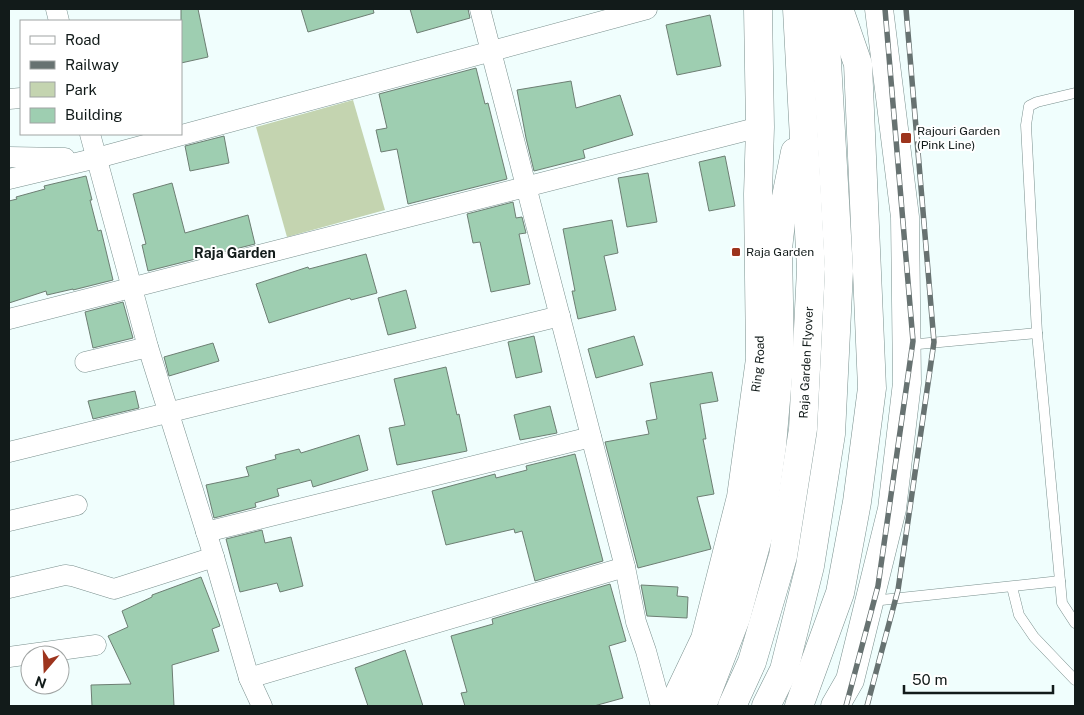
<svg xmlns="http://www.w3.org/2000/svg" width="1084" height="715" viewBox="0 0 1084 715" font-family="'Public Sans',sans-serif">
<rect width="100%" height="100%" fill="#f0fefd"/>
<!-- green -->
<path fill="#c4d4b0" d="M353,100L385,210L287,237L256,127Z"/>
<!-- building -->
<g fill="#9eceb1" stroke="#6d7e73">
<path d="M181,9H198L208,57L181,63Z"/>
<path d="M301,9H373L374,13L308,32Z"/>
<path d="M410,9H468L470,18L417,33Z"/>
<path d="M710,15L721,66L677,75L666,25Z"/>
<path d="M476,68L485,104L488,103L507,179L408,204L397,149L381,152L376,130L387,128L379,94Z"/>
<path d="M571,81L576,108L620,95L633,135L583,150L585,158L534,171L526,138L517,90Z"/>
<path d="M224,136L229,163L190,171L185,146Z"/>
<path d="M725,156L735,206L709,211L699,162Z"/>
<path d="M648,173L657,222L627,227L618,178Z"/>
<path d="M86,176L92,200H90L98,231L101,230L113,280L73,290V289L47,295L46,291L9,303V201L17,199L16,197L45,189L44,186Z"/>
<path d="M172,183L185,233L248,215L255,244L148,271L142,245L146,244L133,194Z"/>
<path d="M513,202L516,218L522,217L526,233L519,234L530,284L491,292L480,242L473,243L467,214Z"/>
<path d="M612,220L618,253L604,256L616,310L578,319L572,291H575L563,229Z"/>
<path d="M366,254L377,293L351,300L350,298L269,323L256,284L308,267L309,269Z"/>
<path d="M406,290L416,328L388,335L378,298Z"/>
<path d="M123,302L133,338L93,348L85,312Z"/>
<path d="M534,336L542,372L516,378L508,342Z"/>
<path d="M634,336L643,365L596,378L588,349Z"/>
<path d="M213,343L219,361L169,376L164,357Z"/>
<path d="M446,367L457,415L459,414L467,451L397,465L389,428L405,425L394,379Z"/>
<path d="M712,372L718,401L700,404L706,439H703L714,494L697,497L711,549L638,568L605,442L649,434L646,421L657,419L650,383Z"/>
<path d="M135,391L139,408L93,419L88,401Z"/>
<path d="M550,406L557,433L520,440L514,415Z"/>
<path d="M359,435L368,470L313,487L311,480L277,489L279,496L255,503L256,507L214,518L206,485L249,476L246,467L276,459L275,455L299,449L301,453Z"/>
<path d="M575,454L603,561L535,581L522,531L515,533L514,529L446,545L432,491L495,474L496,478L527,470L526,466Z"/>
<path d="M262,530L265,543L291,537L303,586L280,592L277,583L240,592L226,539Z"/>
<path d="M201,577L220,626L212,629L219,651L172,665L174,706H92L91,685L131,684L108,636L128,627L122,611L152,597V595Z"/>
<path d="M610,584L626,641L609,646L623,698L594,706H465L461,693L467,692L451,636L493,624L492,619Z"/>
<path d="M641,585L678,587L677,596L688,597L687,618L647,616Z"/>
<path d="M405,650L423,706H368L355,668Z"/>
</g>
<g fill="none" stroke-linecap="round" stroke-linejoin="round">
<defs>
<g id="service">
<path d="M1075,93L1037,102L1029,106L1026,125L1037,333L1060,581L1062,603L1075,623"/>
<path d="M908,345L1037,333"/>
<path d="M1012,587L1019,615L1034,637L1075,680"/>
<path d="M872,601L1060,581"/>
</g>
<g id="minor">
<path d="M56,9L59,21"/>
<path d="M480,9L625,567L636,622L646,651L661,706"/>
<path d="M9,99L21,98"/>
<path d="M90,134L148,347L214,557L249,678L262,706"/>
<path d="M9,157L65,158"/>
<path d="M9,179L97,158L647,9"/>
<path d="M9,319L760,127"/>
<path d="M85,362L148,347"/>
<path d="M9,452L560,316"/>
<path d="M9,521L77,505"/>
<path d="M206,532L591,437"/>
<path d="M9,588L65,575L72,576L114,589L214,557"/>
<path d="M9,657L96,645"/>
<path d="M249,678L625,567"/>
</g>
<g id="secondary">
<path id="s1" d="M673,706L705,639L741,497L760,359L758,194L760,127L758,9"/>
<path d="M835,706L850,680L892,509L907,383L905,217L879,9"/>
</g>
<g id="primary">
<path d="M702,706L736,618L760,530L772,446L780,354L778,249L781,222L795,152"/>
<path id="s2" d="M732,706L752,662L783,556L803,429L811,269L797,9"/>
<path d="M766,706L784,670L810,566L831,434L839,271L824,9"/>
<path d="M799,706L840,593L857,502L872,388L858,64L839,9"/>
</g>
</defs>
<!-- service casing -->
<use href="#service" stroke="#7a908e" stroke-width="11"/>
<!-- minor casing -->
<use href="#minor" stroke="#7a908e" stroke-width="21"/>
<!-- secondary casing -->
<use href="#secondary" stroke="#7a908e" stroke-width="29"/>
<!-- primary casing -->
<use href="#primary" stroke="#7a908e" stroke-width="29"/>
<!-- service -->
<use href="#service" stroke="#fff" stroke-width="10"/>
<!-- minor -->
<use href="#minor" stroke="#fff" stroke-width="20"/>
<!-- secondary -->
<use href="#secondary" stroke="#fff" stroke-width="28"/>
<!-- primary -->
<use href="#primary" stroke="#fff" stroke-width="28"/>
<defs>
<g id="rail">
<path d="M846,706L878,586L913,341L885,9"/>
<path d="M867,706L898,590L934,342L906,9"/>
</g>
</defs>
<!-- rail casing -->
<use href="#rail" stroke="#677271" stroke-width="5.5"/>
<!-- rail -->
<use href="#rail" stroke="#fff" stroke-width="4" stroke-dasharray="11" stroke-linecap="butt"/>
</g>
<!-- markers -->
<g fill="#9d341d" stroke="#fff" stroke-width="2">
<rect x="900" y="132" width="12" height="12" rx="2.5"/>
<rect x="731" y="247" width="10" height="10" rx="2.5"/>
</g>
<g text-anchor="middle" dominant-baseline="central" stroke-width="4" stroke-linejoin="round" paint-order="stroke">
<!-- poi labels -->
<g font-size="12" fill="#121b1a" stroke="#fff" text-anchor="start">
<text x="917" y="131">Rajouri Garden<tspan x="917" dy="14">(Pink Line)</tspan></text>
<text x="746" y="252">Raja Garden</text>
</g>
<!-- street labels -->
<g font-size="12" fill="#121b1a" stroke="#fff">
<text stroke="none"><textPath href="#s2" startOffset="354">Raja Garden Flyover</textPath></text>
<text stroke="none"><textPath href="#s1" startOffset="355">Ring Road</textPath></text>
</g>
<!-- neighbourhood labels -->
<g font-size="14" font-weight="bold" fill="#121b1a" stroke="#fff">
<text x="235" y="253">Raja Garden</text>
</g>
</g>
<!-- border -->
<rect width="1084" height="715" fill="none" stroke="#121b1a" stroke-width="20"/>
<!-- legend -->
<rect x="20" y="20" width="162" height="115" fill="#ffffff" stroke="#a0a4a3"/>
<rect x="30" y="36" width="25" height="8" fill="#ffffff" stroke="#a0a4a3"/>
<text x="65" y="45" font-size="15" fill="#121b1a">Road</text>
<rect x="30" y="61" width="25" height="8" fill="#677271" stroke="#a0a4a3"/>
<text x="65" y="70" font-size="15" fill="#121b1a">Railway</text>
<rect x="30" y="82" width="25" height="15" fill="#c4d4b0" stroke="#a0a4a3"/>
<text x="65" y="95" font-size="15" fill="#121b1a">Park</text>
<rect x="30" y="108" width="25" height="15" fill="#9eceb1" stroke="#a0a4a3"/>
<text x="65" y="120" font-size="15" fill="#121b1a">Building</text>
<!-- north arrow -->
<g transform="translate(45 670) rotate(199)"><circle r="24" fill="#ffffff" stroke="#a0a4a3"/>
<path d="M0-4L9 19L0 12L-9 19Z" fill="#9d341d"/>
<text y="-8" font-size="14" font-weight="bold" text-anchor="middle" fill="#121b1a">N</text>
</g>
<!-- scale -->
<path d="M904 685v8h149v-8" fill="none" stroke="#121b1a" stroke-width="2.5"/>
<text x="912" y="685" font-size="15" fill="#121b1a" stroke="#ffffff" stroke-width="4" paint-order="stroke">50 m</text>
</svg>
